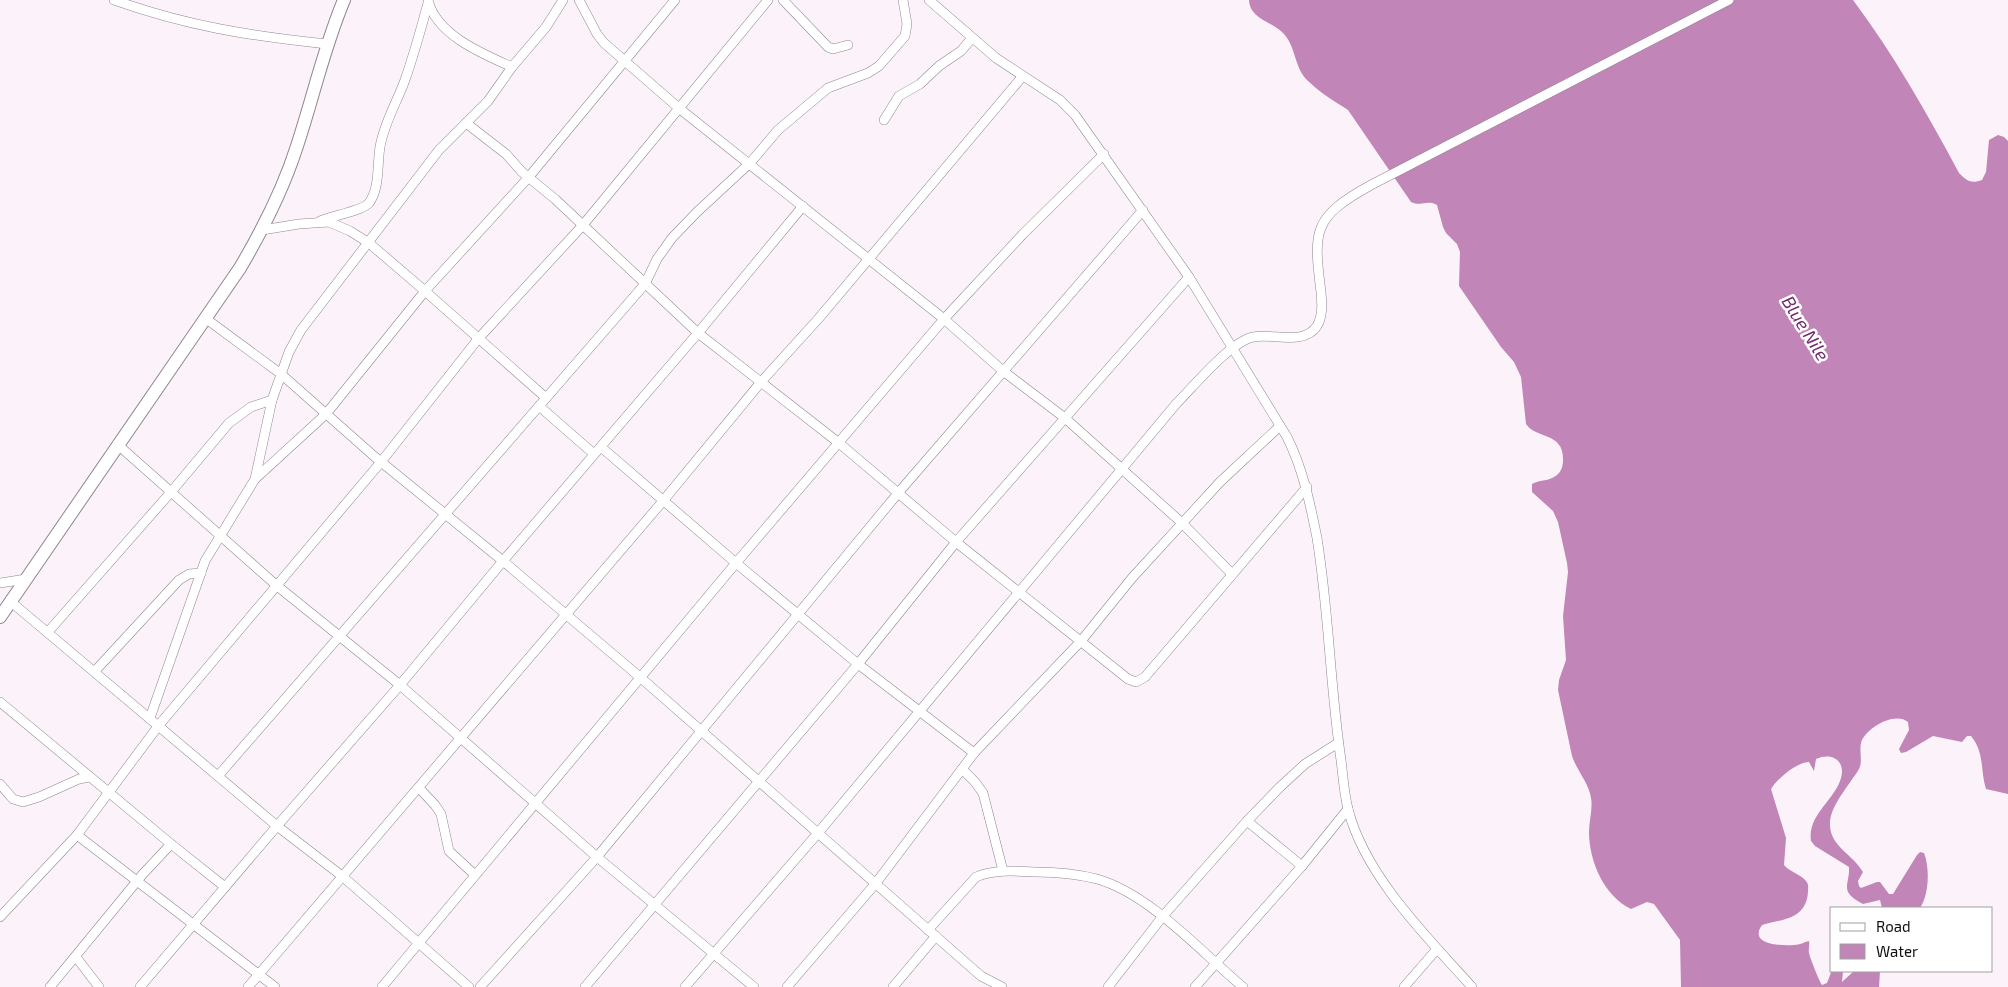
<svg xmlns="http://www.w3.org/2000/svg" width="2008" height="987" viewBox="0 0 2008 987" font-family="'Exo 2',sans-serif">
<rect width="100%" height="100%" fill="#fcf2fa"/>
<!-- water -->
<path fill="#c185b7" d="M1249,0H1853C1894,55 1927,113 1959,173C1967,181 1971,184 1982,180L1986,172L1989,140L1998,135L2004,137L2008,141V794L1986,789C1980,770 1985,753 1971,736H1967L1962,742L1933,736L1906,752L1901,753L1899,749L1909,730L1908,722C1895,711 1865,728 1861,743C1859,752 1863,761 1859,769C1850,784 1830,806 1830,823C1829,846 1853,854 1863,872L1858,881L1859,886L1861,888L1877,882H1880L1889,894H1893L1917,855L1920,852L1924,853C1930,868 1929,895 1920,908H1882L1880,900L1863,904C1838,891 1850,886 1849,867L1815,846L1811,841C1807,815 1835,800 1841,778C1846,760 1831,752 1816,759L1814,771L1809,762C1797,762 1777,779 1771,789L1786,838L1784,865C1790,872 1800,874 1806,881C1809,884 1808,888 1808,892C1806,920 1782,919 1762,925C1748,945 1782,946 1794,945C1800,945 1804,942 1809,941C1810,945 1808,949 1809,953C1810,958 1820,983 1822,985L1827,983L1832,970L1843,971L1842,982L1854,971H1880L1879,987H1681L1680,940L1654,904L1647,902L1631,909C1604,896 1589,861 1589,832C1589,821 1593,809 1591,798C1589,783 1577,771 1572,756L1558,690L1559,680L1566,660L1563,616L1568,572L1567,563L1558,522L1553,511L1532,492V484C1539,480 1548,481 1554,477C1561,473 1563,467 1563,460C1564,432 1536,439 1526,424L1521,377L1514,362L1501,347L1459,286L1460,252L1457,244L1446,233L1443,227L1437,205C1428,199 1420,207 1411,202L1348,110C1334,101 1319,92 1307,80C1294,67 1296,46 1283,33C1271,21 1250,19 1249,0Z"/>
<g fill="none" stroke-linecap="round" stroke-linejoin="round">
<defs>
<g id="minor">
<path d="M114,0C187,26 250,36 327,44"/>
<path d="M428,0C436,35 483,54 512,67"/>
<path d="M579,0L597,34L604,43L680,109L944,319L1003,371L1065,418L1182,523L1232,574"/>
<path d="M783,0L828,47L833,49L848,45"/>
<path d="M929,0L996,58L1060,100L1075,115L1189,277L1287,437C1303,469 1310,503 1317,538C1329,612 1330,686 1341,760C1343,776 1344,793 1348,809C1365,876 1427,937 1472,987"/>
<path d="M884,120L899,96L920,84L939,66L961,51L972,38"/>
<path d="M466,123L506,154L522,172L555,199L698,333L839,443L956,542L1128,679L1136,682L1145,677L1307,487"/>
<path d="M320,221C331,216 362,211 369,203C380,188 377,165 380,147C384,123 397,102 405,80C414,54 421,29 428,3"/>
<path d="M262,230L299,224L329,222L350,231L369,243L425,291L545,397"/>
<path d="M205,318L281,374L375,457L503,561L641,678L981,976L1002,987"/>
<path d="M539,406L594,454"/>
<path d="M117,444L276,585L400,685L597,857L754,987"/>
<path d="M601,447L736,563L858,664L974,753"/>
<path d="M255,479L326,414L425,291L528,178L675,0"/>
<path d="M0,583L26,579"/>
<path d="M10,601L277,826L342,876L469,987"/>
<path d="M48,632L171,492L229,423L251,407L272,400"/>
<path d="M95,671L179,580L189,574L201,573"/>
<path d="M0,702L171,844L225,887"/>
<path d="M150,718L205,561L255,479L272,400L289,352L301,330L439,150L488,101L512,67L546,27L563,0"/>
<path d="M962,769L975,782L983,793L1003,871"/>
<path d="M218,776L645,284L657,259L672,238L697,212L750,163L778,130L828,88L868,73L879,66L905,36L907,24L903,0"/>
<path d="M0,784L13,799L23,802L39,797L79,779L89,777"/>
<path d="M419,788L435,805L441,814L449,851L475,875"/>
<path d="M1247,821L1302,866"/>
<path d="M77,835L275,987"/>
<path d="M0,917L77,835L159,725L381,462L478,339L583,225L768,0"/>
<path d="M928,930L976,877C995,869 1016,871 1036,872C1057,872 1077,874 1097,879C1150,894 1201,952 1243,987"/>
<path d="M76,957L99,987"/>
<path d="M50,987L142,875L171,844"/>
<path d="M140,987L277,826L400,685L503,561L698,333L803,206"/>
<path d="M248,987L663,501L761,382L819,318L1022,77"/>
<path d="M382,987L736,563L944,319L1023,234L1104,154"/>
<path d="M480,987L597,857L899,492L1143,210"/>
<path d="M585,987L858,664L956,542L1189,277"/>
<path d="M685,987L818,833L1176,404C1193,387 1230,342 1253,337C1272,333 1304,346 1317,326C1323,316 1322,303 1321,292C1313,230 1313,217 1371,185L1729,0"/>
<path d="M787,987L876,883L974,753L1081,641L1132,578L1220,482L1280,426"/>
<path d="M893,987L936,936"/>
<path d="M1108,987L1163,916L1247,821L1280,787L1305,764L1338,743"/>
<path d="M1195,987L1302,866L1348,809"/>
<path d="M1404,987L1437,949"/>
</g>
<path id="secondary" d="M0,617L240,268C263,229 283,190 297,146C313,98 324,47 344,0"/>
</defs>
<!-- minor casing -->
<use href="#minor" stroke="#8f868d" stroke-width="10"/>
<!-- secondary casing -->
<use href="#secondary" stroke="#8f868d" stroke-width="14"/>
<!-- minor -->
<use href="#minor" stroke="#fff" stroke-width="9"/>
<!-- secondary -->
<use href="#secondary" stroke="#fff" stroke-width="12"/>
</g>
<g text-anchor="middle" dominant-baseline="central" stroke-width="5" stroke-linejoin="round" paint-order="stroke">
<!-- water labels -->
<g font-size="18" font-style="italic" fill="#722a6a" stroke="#fff">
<text transform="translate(1806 328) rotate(58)">Blue Nile</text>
</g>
</g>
<!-- legend -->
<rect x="1830" y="907" width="162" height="65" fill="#ffffff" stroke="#a09fa0"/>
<rect x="1840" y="923" width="25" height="8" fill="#ffffff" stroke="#a09fa0"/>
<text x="1876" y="932" font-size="15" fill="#120f12">Road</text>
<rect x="1840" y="944" width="25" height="15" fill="#c185b7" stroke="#a09fa0"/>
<text x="1876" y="957" font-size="15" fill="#120f12">Water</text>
</svg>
